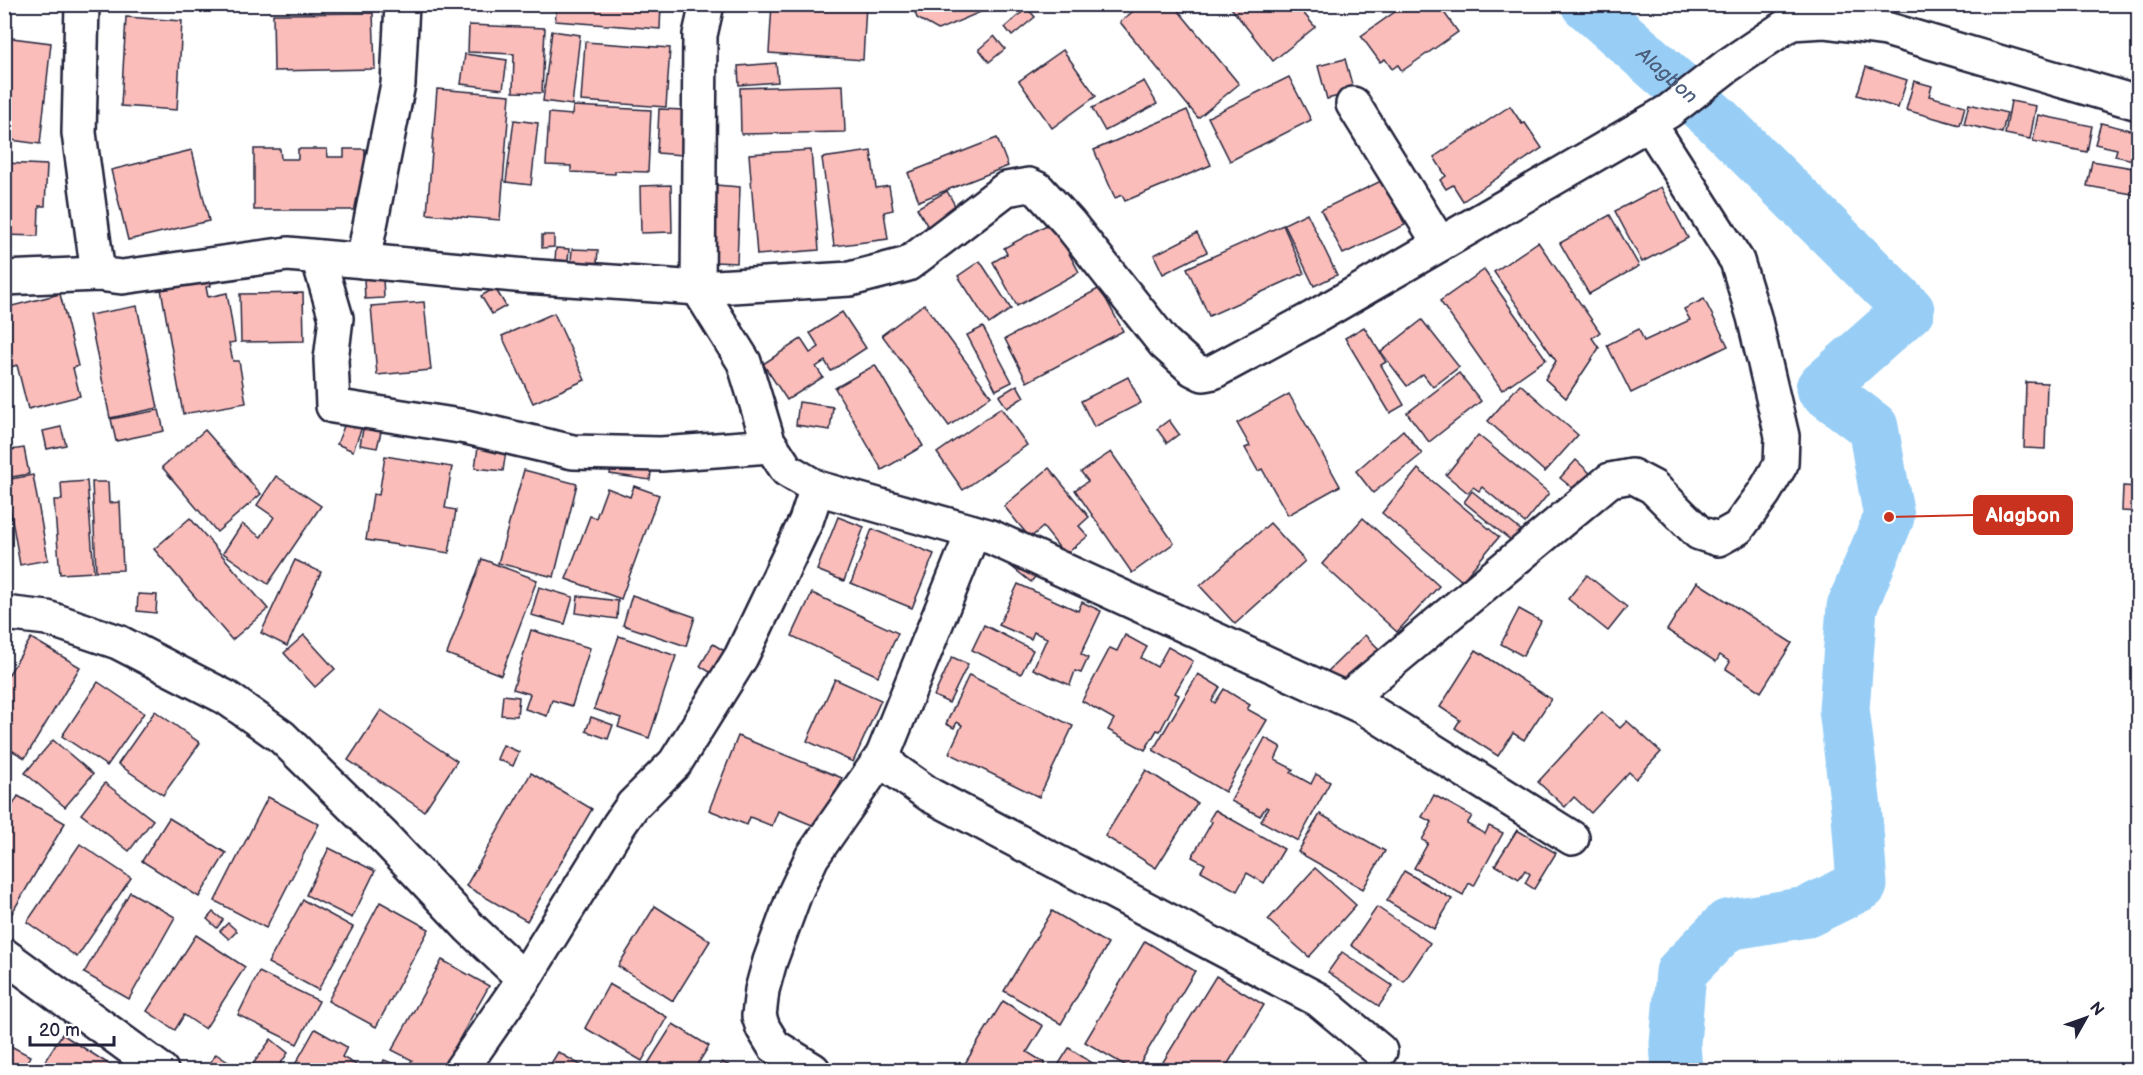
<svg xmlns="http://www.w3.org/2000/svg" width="2143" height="1075" viewBox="0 0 2143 1075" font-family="'Balsamiq Sans',sans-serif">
<rect width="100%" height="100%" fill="#fff"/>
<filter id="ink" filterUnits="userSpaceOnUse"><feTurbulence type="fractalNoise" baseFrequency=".0167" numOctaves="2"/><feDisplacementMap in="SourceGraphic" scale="12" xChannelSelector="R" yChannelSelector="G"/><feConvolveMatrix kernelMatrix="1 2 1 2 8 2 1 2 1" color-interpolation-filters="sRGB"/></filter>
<g filter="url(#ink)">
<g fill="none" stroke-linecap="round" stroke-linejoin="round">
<!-- river -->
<path stroke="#98cef6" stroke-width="51" id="s1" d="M1586,4L1716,119L1909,310L1821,388L1873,427L1889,517L1852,607L1844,709L1857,816L1862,885L1807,912L1727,925L1681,972L1675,1044L1677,1070"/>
</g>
<!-- building -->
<g fill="#fabdba" stroke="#22223b" stroke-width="1.5">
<path d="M557,4H661L660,29L555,21Z"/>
<path d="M772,4H866L863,60L769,53Z"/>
<path d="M912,4H991L990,8L938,30L917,18Z"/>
<path d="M1142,4H1173L1239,84L1198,118L1120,22Z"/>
<path d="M1228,4H1296L1315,27L1273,61Z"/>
<path d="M1406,4H1418L1421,8L1425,4H1438L1458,32L1402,71L1398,65L1392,69L1385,59L1380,62L1361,36Z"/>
<path d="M1027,8L1035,17L1012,36L1005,27Z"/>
<path d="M373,13L375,69L274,71L273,14Z"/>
<path d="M126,17L182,21L177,110L121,106Z"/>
<path d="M469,25L545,28L542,93L513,92L514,54L468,52Z"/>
<path d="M552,31L580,35L572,105L543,101Z"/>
<path d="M994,36L1005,49L989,62L979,49Z"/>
<path d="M4,37L51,43L40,144L4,139Z"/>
<path d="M585,42L670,48L666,107L581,101Z"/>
<path d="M1063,50L1096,96L1052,128L1019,81Z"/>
<path d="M465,54L507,60L503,89L461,84Z"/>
<path d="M1345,59L1354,92L1327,99L1318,66Z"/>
<path d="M776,63L778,82L739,85L738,66Z"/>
<path d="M1866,67L1907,80L1898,108L1857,95Z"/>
<path d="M1289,77L1311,120L1230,161L1208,117Z"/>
<path d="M1144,81L1157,104L1105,131L1092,108Z"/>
<path d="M1914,81L1932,86L1929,96L1965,106L1960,125L1906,110Z"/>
<path d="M843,85L845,132L741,134L740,88Z"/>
<path d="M437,89L510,95L500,220L427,214Z"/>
<path d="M2011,101L2036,106L2030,139L2005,134Z"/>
<path d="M1969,104L2007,113L2002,133L1964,124Z"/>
<path d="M573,106L651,110L648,172L615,171V174L571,172V166L546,165L549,113L572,115Z"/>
<path d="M1510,106L1522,124L1525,123L1542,148L1463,201L1453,185L1446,189L1440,180L1446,176L1434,157Z"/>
<path d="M659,109L685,110L683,155L657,153Z"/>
<path d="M1187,110L1211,165L1125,201L1122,195L1115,198L1094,150Z"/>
<path d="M2038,115L2092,126L2087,152L2033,141Z"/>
<path d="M514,120L538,123L531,185L506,182Z"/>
<path d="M2101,123L2138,132V161L2115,156L2117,149L2095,144Z"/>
<path d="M997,138L1008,166L919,201L908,173Z"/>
<path d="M254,149H280L281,159H298V149H327L328,157H344V149H365V210H254Z"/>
<path d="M192,150L209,221L128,240L111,170Z"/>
<path d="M811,150L819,250L757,255L749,154Z"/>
<path d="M871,151L876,188L889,186L893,210L884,212L888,239L834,246L822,158Z"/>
<path d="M2092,161L2138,169V195L2087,186Z"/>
<path d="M4,163L47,165L45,206H39L38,236L4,235Z"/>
<path d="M1383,180L1405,225L1343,254L1321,210Z"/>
<path d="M671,185L672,232L641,233L640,186Z"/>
<path d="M715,185L740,187L737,263L714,262L716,234H713Z"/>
<path d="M1661,187L1688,238L1642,262L1615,211Z"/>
<path d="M947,191L958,211L928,227L917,208Z"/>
<path d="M1307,213L1337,275L1314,286L1284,224Z"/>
<path d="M1610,215L1639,266L1589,294L1560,243Z"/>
<path d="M1052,222L1079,272L1017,306L993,262L1007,254L1004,248Z"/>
<path d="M1283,225L1304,273L1209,316L1187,268Z"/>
<path d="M1197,233L1207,252L1163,274L1154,255Z"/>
<path d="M542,235H554V247L542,248Z"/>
<path d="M1538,242L1600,332L1592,338L1599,348L1566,398L1545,379L1556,361L1494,272Z"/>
<path d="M556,248L569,249L568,261L555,260Z"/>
<path d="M572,249L598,250L597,263L571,262Z"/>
<path d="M980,261L1011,309L989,324L958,276Z"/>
<path d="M1484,270L1546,359L1502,390L1440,301Z"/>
<path d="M209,275L211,286L206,287L208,297L227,293L235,342L229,343L233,361H239L246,403L183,414L160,283Z"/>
<path d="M383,278L384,298L365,299L364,279Z"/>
<path d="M495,288L506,306L492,314L481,296Z"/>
<path d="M1100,288L1123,331L1027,382L1005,339Z"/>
<path d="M303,293L304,341L241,342L240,294Z"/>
<path d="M60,294L78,366L73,368L80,396L28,409L17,365L11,367L4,340V334L9,333L4,308Z"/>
<path d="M1704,299L1728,346L1631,393L1607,345L1639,329L1644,341L1690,320L1684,309Z"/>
<path d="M424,302L431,370L377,375L371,306Z"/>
<path d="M924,304L991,396L949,426L882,335Z"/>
<path d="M137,306L158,408L110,418L89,315Z"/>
<path d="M842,312L866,348L831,371L825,361L816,367L823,377L787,400L763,364L801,339L810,353L819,347L810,333Z"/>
<path d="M554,313L585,380L533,403L502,336Z"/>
<path d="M1422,320L1459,367L1433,387L1423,374L1407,386L1381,352Z"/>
<path d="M983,327L1012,382L996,390L967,335Z"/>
<path d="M1364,327L1386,362L1381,365L1404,405L1390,413L1345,338Z"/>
<path d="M875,365L923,446L882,470L835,388Z"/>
<path d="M1459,373L1481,401L1429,442L1407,413Z"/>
<path d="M1128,377L1141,403L1094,427L1081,401Z"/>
<path d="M2026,382L2047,383L2045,449L2024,448Z"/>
<path d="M1520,384L1578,435L1545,472L1488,421Z"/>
<path d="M1017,385L1024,397L1007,408L999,396Z"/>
<path d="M1289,394L1340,486L1288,515L1262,469L1258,471L1245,448L1250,446L1237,423Z"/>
<path d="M799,402L833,407L830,430L796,425Z"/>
<path d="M1001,408L1027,445L963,490L937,453Z"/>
<path d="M159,410L164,431L116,441L111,419Z"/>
<path d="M1169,420L1179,434L1167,443L1157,429Z"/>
<path d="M346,421L362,427L353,451L337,444Z"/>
<path d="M364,424L382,428L377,448L360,445Z"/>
<path d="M61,427L66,445L47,449L43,431Z"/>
<path d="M205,430L261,494L217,532L162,467Z"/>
<path d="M1403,430L1422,454L1373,493L1356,471Z"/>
<path d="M1478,435L1549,493L1525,523L1482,487L1479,491L1473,487L1468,493L1446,475Z"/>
<path d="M478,447L506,451L503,471L475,468Z"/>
<path d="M24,448L29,474L6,478L4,451Z"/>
<path d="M1111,452L1174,543L1132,573L1075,490L1088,481L1081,472Z"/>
<path d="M385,456L452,467L445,508L456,510L449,553L366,540L373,494L379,495Z"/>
<path d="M1576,460L1591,474L1576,491L1560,478Z"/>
<path d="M612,461L652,466L650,480L610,474Z"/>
<path d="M1049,468L1089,517L1079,526L1088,536L1065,555L1043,527L1030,538L1004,506Z"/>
<path d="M1418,469L1499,537L1462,581L1382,513Z"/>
<path d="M524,470L577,484L554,577L498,563Z"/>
<path d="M33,475L48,560L20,565L5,480Z"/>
<path d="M276,476L321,506L268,584L223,553L242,524L261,537L274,517L257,505Z"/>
<path d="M87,481L94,572L60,574L54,500H62L61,483Z"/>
<path d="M92,482H108L109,503L120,502L123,570L96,571Z"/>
<path d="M634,486L659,495L621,599L566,579L590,516L596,518L607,488L630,497Z"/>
<path d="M2123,486L2138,487V512L2122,511Z"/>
<path d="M1472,491L1528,536L1519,547L1464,502Z"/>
<path d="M838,517L864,527L844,581L817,570Z"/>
<path d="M190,518L268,609L232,640L154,549Z"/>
<path d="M1363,518L1439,586L1397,632L1322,564Z"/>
<path d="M1270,523L1305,561L1235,624L1200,586Z"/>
<path d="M872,529L934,554L912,608L851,583Z"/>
<path d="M4,532L10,569L4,570Z"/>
<path d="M1016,551L1041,569L1031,582L1007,563Z"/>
<path d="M482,559L537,580L501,675L447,654Z"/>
<path d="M295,560L321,572L287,646L261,633Z"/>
<path d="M1587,575L1627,607L1608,631L1568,599Z"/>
<path d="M1697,582L1792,643L1761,692L1726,669L1730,662L1720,655L1716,662L1667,630Z"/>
<path d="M1018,584L1078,611L1082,602L1101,611L1081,654L1088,658L1081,673L1075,671L1070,685L1033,669L1047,638L1034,632L1031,639L999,625Z"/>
<path d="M539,587L573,597L565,624L531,615Z"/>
<path d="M812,593L898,633L878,676L792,636Z"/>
<path d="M138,594L157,595L156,613L137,611Z"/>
<path d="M632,595L695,617L686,646L623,625Z"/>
<path d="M578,596L618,601L617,619L576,613Z"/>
<path d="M1519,609L1541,621L1523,656L1501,644Z"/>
<path d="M984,625L1033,650L1021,674L972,650Z"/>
<path d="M531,630L590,648L572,706L552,700L547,716L525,709L530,694L513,689Z"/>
<path d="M304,635L335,669L315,687L284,653Z"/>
<path d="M1125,635L1147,647L1141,658L1157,667L1168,647L1193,661L1175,693L1179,695L1160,731L1157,730L1145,750L1108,730L1114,719L1082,701L1110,648L1117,651Z"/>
<path d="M1365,635L1382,652L1344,691L1326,673Z"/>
<path d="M619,636L676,656L649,738L618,727L621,718L594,709Z"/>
<path d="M31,638L80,667L25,758L4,746V682Z"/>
<path d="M713,644L731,655L718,677L700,666Z"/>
<path d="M1476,650L1551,699L1524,740L1513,733L1498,756L1455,728L1460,720L1440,707Z"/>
<path d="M952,657L968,664L949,703L934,696Z"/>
<path d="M1198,674L1220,687L1212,701L1215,703L1224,689L1250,705L1247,709L1267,720L1225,792L1153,750Z"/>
<path d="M969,675L1073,726L1039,797L949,753L962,725L957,722L954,728L946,724Z"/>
<path d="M835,679L881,700L853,762L807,741Z"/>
<path d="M98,682L144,713L107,766L62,736Z"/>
<path d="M503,695L519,697L517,716L501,715Z"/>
<path d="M381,710L457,761L424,811L348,760Z"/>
<path d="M155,711L200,743L163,795L118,764Z"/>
<path d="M1602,712L1620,728L1627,721L1661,752L1636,779L1629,772L1591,813L1574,797L1565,807L1538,782Z"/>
<path d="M591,717L613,725L608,739L586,731Z"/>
<path d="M738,736L842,778L822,829L778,811L772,826L750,817L747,825L709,810Z"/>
<path d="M1265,738L1281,747L1275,760L1293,769L1291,773L1311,784L1316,774L1330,782L1298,841L1261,821L1268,808L1266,807L1260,816L1231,801Z"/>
<path d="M53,740L93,774L65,807L25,773Z"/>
<path d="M503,745L519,752L513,766L497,759Z"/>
<path d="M1146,770L1197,803L1156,868L1105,836Z"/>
<path d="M531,773L592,809L527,921L466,886Z"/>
<path d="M105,783L153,820L129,851L81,814Z"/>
<path d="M1434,795L1472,816L1467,824L1485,834L1489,826L1503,833L1474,886L1469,883L1463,895L1414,868L1428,843L1422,840L1432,822L1422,817Z"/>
<path d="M18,796L65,823L12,913L4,909V820Z"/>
<path d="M268,797L319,824L266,928L215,901Z"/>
<path d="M1215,810L1284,849L1264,883L1247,873L1237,891L1201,871L1205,864L1192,857L1212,822L1209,820Z"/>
<path d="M1320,814L1385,851L1363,889L1298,852Z"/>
<path d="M169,818L226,853L199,897L142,861Z"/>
<path d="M1517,830L1556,853L1534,889L1525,883L1530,874L1525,870L1519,879L1495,865Z"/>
<path d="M80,844L131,878L77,957L27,922Z"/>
<path d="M329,848L375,871L352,918L306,895Z"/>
<path d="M1315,868L1356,905L1309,957L1268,920Z"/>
<path d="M1404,871L1452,899L1434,929L1387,901Z"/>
<path d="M130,892L175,917L129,999L84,973Z"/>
<path d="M303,900L353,927L318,990L268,963Z"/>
<path d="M380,902L429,929L376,1027L328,1001Z"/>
<path d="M655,906L710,941L673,1001L618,966Z"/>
<path d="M1377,907L1430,943L1404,982L1351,945Z"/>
<path d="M1052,911L1108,944L1061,1024L1004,991Z"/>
<path d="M213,912L223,920L217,928L207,919Z"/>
<path d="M228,923L237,931L229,939L220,931Z"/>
<path d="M196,935L245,967L205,1029L184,1015L175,1030L147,1011Z"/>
<path d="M1145,941L1195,971L1136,1070H1133L1085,1042Z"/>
<path d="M1342,952L1393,986L1379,1006L1328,972Z"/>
<path d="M442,960L489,986L442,1070H417L409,1066L412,1060L392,1050Z"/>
<path d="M259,972L319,1001L297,1044L238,1015Z"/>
<path d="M1216,976L1264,1005L1224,1070H1158Z"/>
<path d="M609,984L667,1017L642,1061L585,1028Z"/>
<path d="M1003,1001L1043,1026L1027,1052L1045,1063L1041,1070H961Z"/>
<path d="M673,1024L709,1046L694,1070H644Z"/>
<path d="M315,1029L347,1047L342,1057L358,1066L355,1070H292Z"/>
<path d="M62,1034L118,1070H39Z"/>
<path d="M271,1039L288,1053L276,1070H253L250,1068Z"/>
<path d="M5,1043L30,1056L23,1070H4Z"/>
<path d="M1069,1048L1103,1070H1055Z"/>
<path d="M558,1052L589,1070H547Z"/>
<path d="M216,1054L240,1070H205Z"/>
<path d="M384,1060L409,1070H380Z"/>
<path d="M722,1062L738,1070H717Z"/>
</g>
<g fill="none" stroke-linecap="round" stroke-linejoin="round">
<defs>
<g id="minor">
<path d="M82,4L79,133L98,274"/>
<path d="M707,4L700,35L698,288L744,362L768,441L787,470L817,488L991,537L1365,708L1572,838"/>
<path d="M1353,104L1440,244"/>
<path d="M318,257L336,318L331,360L333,406L466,427L573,452L661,454L771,446"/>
<path d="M363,261L398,84L402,4"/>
<path d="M4,278L98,274L122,277L288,254L526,276L698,288L850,279L908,264L1006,189L1029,185L1038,189L1069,223L1164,343L1193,369L1203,374L1213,372L1313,318L1649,123L1669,111L1727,66L1791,23L1824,21L1886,29L2138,103"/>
<path d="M4,613L47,618L118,642L227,698L282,737L383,836L469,927L524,979"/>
<path d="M1347,699L1610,480L1632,476L1653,487L1699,533L1718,539L1738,528L1764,493L1781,464L1782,436L1754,317L1737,261L1649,123"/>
<path d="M883,755L893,769L930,795L1319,1000L1380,1051"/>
<path d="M4,955L161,1070"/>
<path d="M461,1070L524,979L619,825L633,805L675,763L741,657L806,521L817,488"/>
<path d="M813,1070L774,1046L763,1028L759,1016L762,990L770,961L795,893L812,857L883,755L973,532"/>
</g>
</defs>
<!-- minor casing -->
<use href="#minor" stroke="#22223b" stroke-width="38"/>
<!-- minor -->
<use href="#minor" stroke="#fff" stroke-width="33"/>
</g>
</g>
<g text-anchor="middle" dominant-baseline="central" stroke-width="4.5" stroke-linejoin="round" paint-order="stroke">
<!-- water labels -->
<g font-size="20" font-style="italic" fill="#4b5e7c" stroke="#fff">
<text stroke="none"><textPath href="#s1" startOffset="108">Alagbon</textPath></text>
</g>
</g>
<!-- callouts -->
<path fill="none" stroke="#c8321e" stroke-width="2" d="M1889 517L1974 515"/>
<circle fill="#c8321e" stroke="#fff" stroke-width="2" cx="1889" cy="517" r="6"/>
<rect fill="#c8321e" stroke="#c8321e" stroke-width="2" x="1974" y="496" width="98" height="38" rx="6"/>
<g font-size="20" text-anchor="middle" font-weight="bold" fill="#fff">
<text x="2023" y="522">Alagbon</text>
</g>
<!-- margin -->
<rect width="2143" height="1075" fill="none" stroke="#fff" stroke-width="24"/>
<rect x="12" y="12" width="2119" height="1051" fill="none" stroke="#22223b" stroke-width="2" filter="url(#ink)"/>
<!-- north arrow -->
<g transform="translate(2086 1018) rotate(50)" stroke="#ffffff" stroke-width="4.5" paint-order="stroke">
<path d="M0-4.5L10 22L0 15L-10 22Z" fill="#22223b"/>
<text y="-9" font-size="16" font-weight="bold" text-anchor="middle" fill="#22223b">N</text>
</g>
<!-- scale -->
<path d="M30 1036v9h84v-9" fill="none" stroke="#22223b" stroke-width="3"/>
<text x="39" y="1036" font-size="18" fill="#22223b" stroke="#ffffff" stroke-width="4.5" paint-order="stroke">20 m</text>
</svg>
